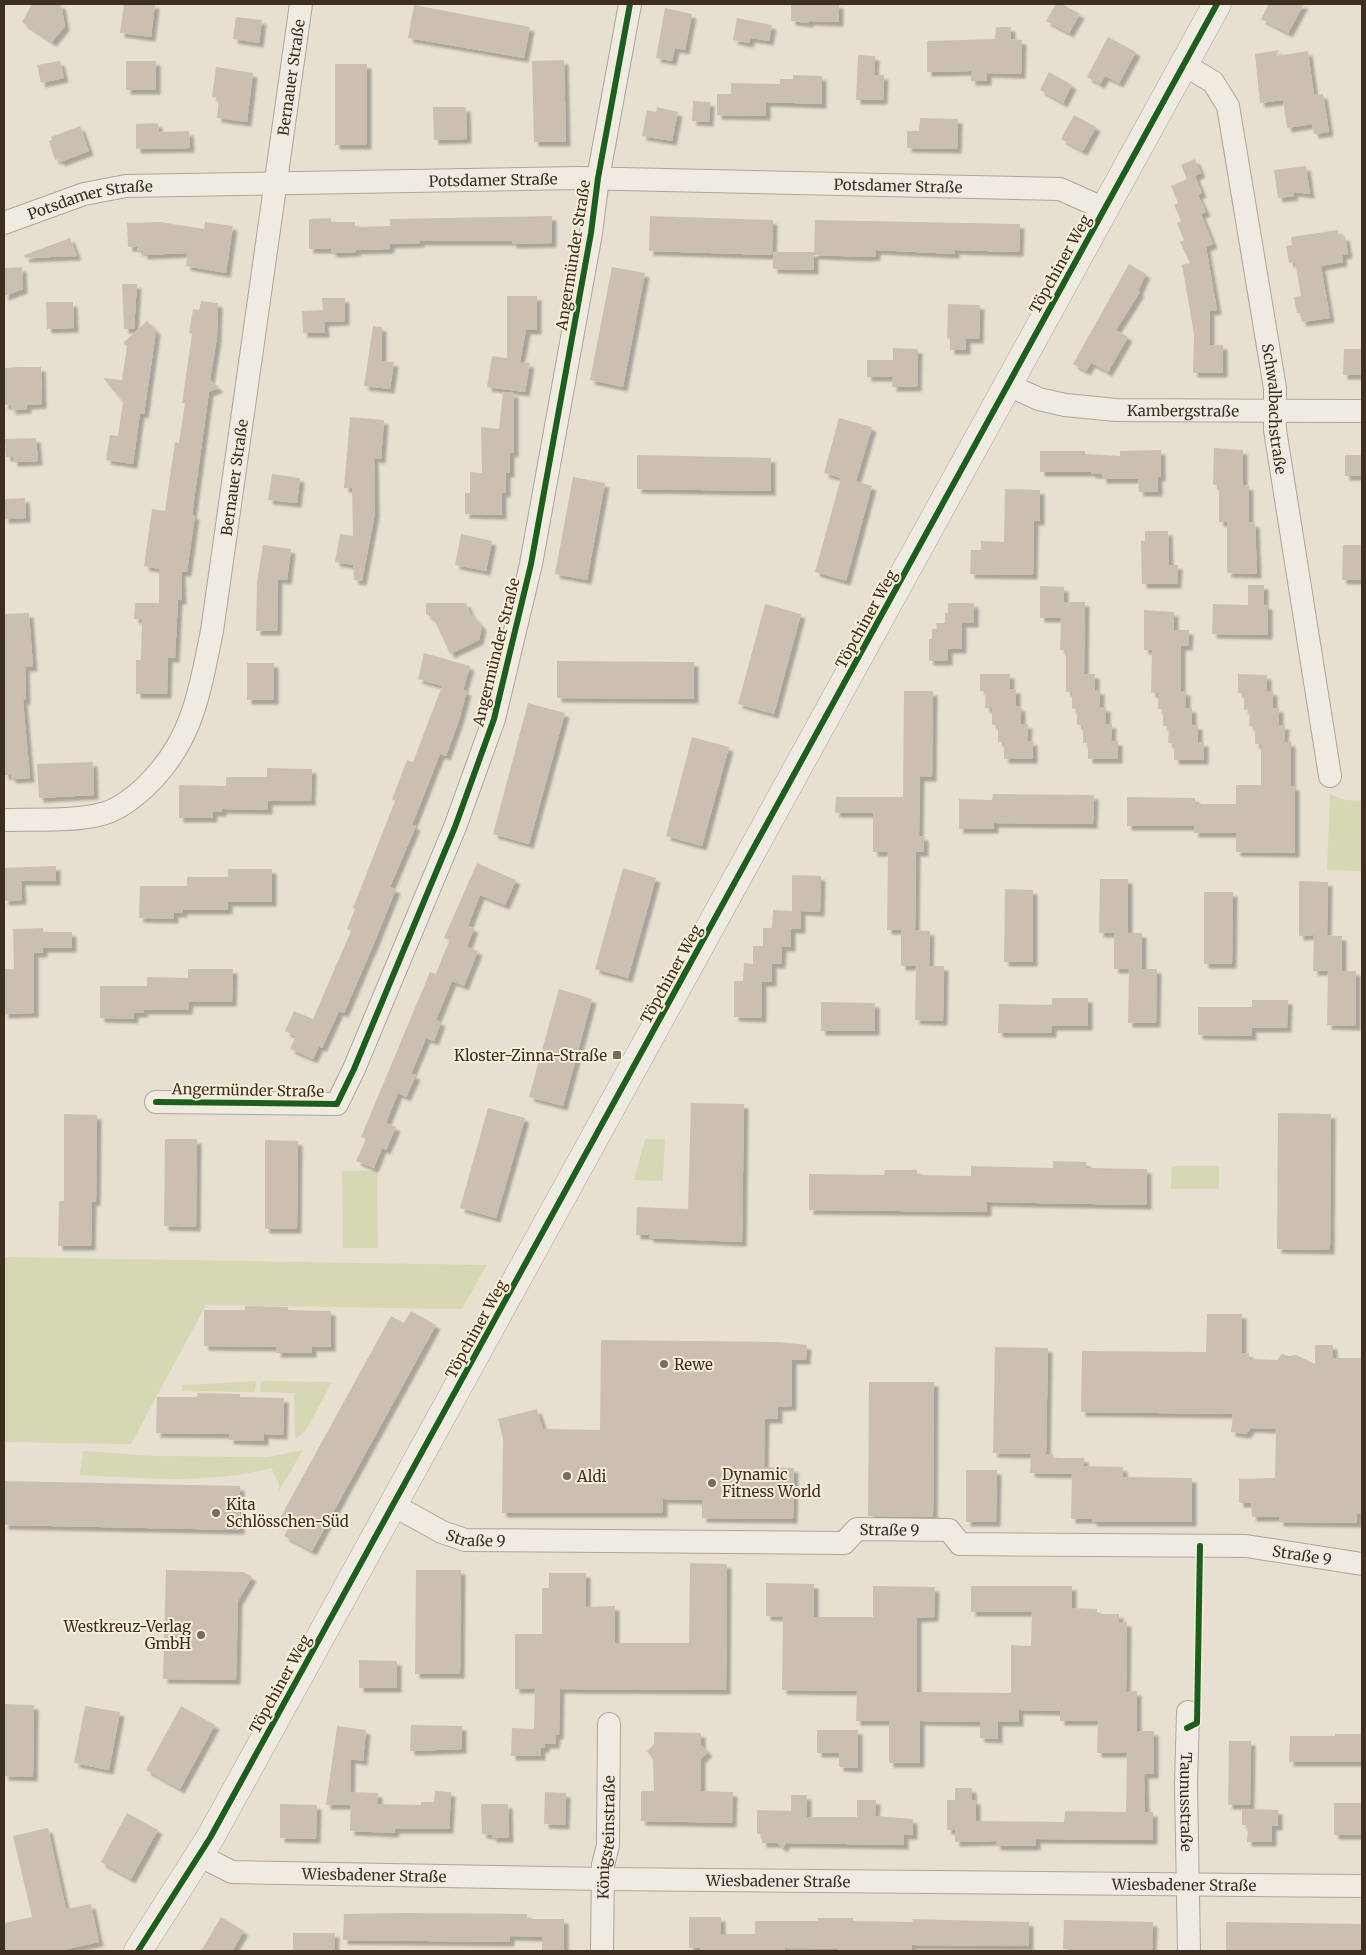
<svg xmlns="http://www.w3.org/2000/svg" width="1366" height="1955" viewBox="0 0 1366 1955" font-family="Merriweather,serif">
<defs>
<filter id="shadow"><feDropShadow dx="4.5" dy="4.5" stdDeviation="1" flood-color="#0004"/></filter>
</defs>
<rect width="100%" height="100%" fill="#e7e0d1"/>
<!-- green -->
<g fill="#d6d7b3">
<path d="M1330,794L1345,800L1362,801V871L1327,870Z"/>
<path d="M645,1139H665L663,1181L634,1180Z"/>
<path d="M1172,1166H1219V1189H1171Z"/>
<path d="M377,1170L378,1248H343L342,1171Z"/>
<path d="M4,1257L487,1265L462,1309L206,1305L131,1444L4,1442Z"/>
<path d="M256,1381L255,1392L182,1391V1385Z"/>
<path d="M261,1381L332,1382L306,1430L295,1440L294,1393L260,1392Z"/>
<path d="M303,1450L279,1491V1483L271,1468C208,1485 144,1478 80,1475L83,1451L153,1456L268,1457Z"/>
</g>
<!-- building -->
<g fill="#cbbfb2" filter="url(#shadow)">
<path d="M32,4H61L65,26L52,42L22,22Z"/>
<path d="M124,4H155L151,37L120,33Z"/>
<path d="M791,4H839V22L809,21V23L791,21Z"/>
<path d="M1056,4H1062L1080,14L1069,33L1046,21Z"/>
<path d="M1269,4H1304L1288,33L1261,19Z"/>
<path d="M414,5L530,27L524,58L408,38Z"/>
<path d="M665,8L692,14L685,50L675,48L672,61L656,58Z"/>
<path d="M236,17L262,20L259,43L233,39Z"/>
<path d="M737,18L772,25L769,41L751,38L749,43L733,40Z"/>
<path d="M996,27H1011V39L1022,40L1021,74L987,73V81H971V71L927,72V41L995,39Z"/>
<path d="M1108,37L1136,52L1119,83L1105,76L1100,84L1087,77Z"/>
<path d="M1279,50L1276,56L1308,51L1314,95L1323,94L1329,132L1314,134L1312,124L1287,128L1283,100L1260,103L1255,54Z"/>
<path d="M858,55L875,56L874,75H884L883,100H856Z"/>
<path d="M564,60L566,142H534L532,61Z"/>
<path d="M60,61L64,78L41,83L37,65Z"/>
<rect x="126" y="61" width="30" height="29"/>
<rect x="335" y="64" width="32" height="81"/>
<path d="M216,67L253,73L247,122L217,118L219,98L212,97Z"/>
<path d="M1049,72L1072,85L1063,103L1040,90Z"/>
<path d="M793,75L822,76V104L766,102V116L717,115V94H731V83L780,84V79H793Z"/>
<path d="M693,101L710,102L709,122L692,121Z"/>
<path d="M433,107H466L467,139L434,140Z"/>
<path d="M657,107L678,112L672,141L642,136L647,110L656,112Z"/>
<path d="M1074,115L1096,127L1083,151L1061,139Z"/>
<path d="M920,118L958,119L957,149L907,148V131H919Z"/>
<path d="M158,123L159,132L189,131L190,148L136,149V124Z"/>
<path d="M80,126L89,151L60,162L59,159L55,160L49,141L52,140L51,137Z"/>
<path d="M1195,159L1201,173L1195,176L1202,193L1198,195L1206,212L1201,214L1213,244L1206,247L1217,310L1210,311V345H1223V373H1193L1194,334L1182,265L1190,263L1180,242L1184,240L1177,223L1181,221L1174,205L1178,203L1171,186L1187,179L1181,165Z"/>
<path d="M1306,166L1310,194L1293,192L1294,196L1278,198L1274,170Z"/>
<path d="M552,216V243L512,244V241H420V243L390,244V249L356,250V252L332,253L331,249H309V219L331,218V222H355V227L390,226V219Z"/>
<path d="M650,216L773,220L772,255L649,251Z"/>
<path d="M815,220L1020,224L1019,252L955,250V254L876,250V256L867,257L814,255Z"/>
<path d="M160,222L204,229L205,222L233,226L226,273L186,266L187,253L143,255V251H137V247H128L127,223Z"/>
<path d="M1338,230L1339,237L1345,236L1348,254L1342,255L1343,262L1321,266L1330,318L1302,322L1300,313H1297L1294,297L1301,296L1295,262L1289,263L1286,246L1292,245L1291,237Z"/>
<path d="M70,238L77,256L25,258L24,255Z"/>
<path d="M773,252H814V270L773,269Z"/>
<path d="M1129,264L1146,274L1138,291L1140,292L1116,330L1128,337L1108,372L1091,363L1086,371L1073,364Z"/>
<path d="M22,267L23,289L4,296V268Z"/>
<path d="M612,267L645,273L623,387L590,380Z"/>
<path d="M122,284H137L134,329H124Z"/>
<path d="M507,296H537V330H526L520,362L530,363L525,392L487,387L492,356L507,358Z"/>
<path d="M322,298H345V321L324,322L325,333H303L302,311L323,310Z"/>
<path d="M201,301L218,303L217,337L210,380L219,388L209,392L192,515H195L187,572H181L182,600H178L175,658H168L167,694H136V660H141L142,619H134L135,603H159V569L144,566L152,509L165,511L175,442L179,443L185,403H182L192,334L189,333L193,309L199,310Z"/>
<path d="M46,302H73L74,328L47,329Z"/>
<path d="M948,304L980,305L979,339H966V350H950V339L947,338Z"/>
<path d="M147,321L156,331L144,414L140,413L133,464L106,460L110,435L118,436L123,402L103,378L122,380L127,346L123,343Z"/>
<path d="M373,326L382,327V361L394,362L390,389L364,386Z"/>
<path d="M893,348L918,349L917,387H892L893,377H867V360H893Z"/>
<path d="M1344,349H1362V375H1343Z"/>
<path d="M20,367H41L42,404L27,405V409L11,410V405H4V368Z"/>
<path d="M503,392L514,393V453H510V473H506V493H502V515L465,514V493H470V472L482,473L481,427L499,429Z"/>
<path d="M350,417L384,420L381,459L374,458L375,513L362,581L354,580L353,565L335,562L340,534L353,536L352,488H344Z"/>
<path d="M839,418L872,427L856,481L872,486L846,581L815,572L841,478L824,473Z"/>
<path d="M36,438L38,461L13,462V457H6L5,439Z"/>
<path d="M1214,448L1243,450V485L1249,486V522L1255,523L1257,574L1227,573V522H1219V485H1213Z"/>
<path d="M1161,450V477H1158V492H1139L1138,479H1102V474H1091V472H1040V451H1085V454L1120,456V451Z"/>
<path d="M637,455L771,458V491L637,489Z"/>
<rect x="1345" y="455" width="17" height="21"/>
<path d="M272,474L300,478L297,503L268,500Z"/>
<path d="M573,477L605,483L587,580L555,574Z"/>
<path d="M1005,489L1040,490V521H1034L1033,575L970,574L971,550H981V541L1004,542Z"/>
<path d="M25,498L26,518L4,519V499Z"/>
<path d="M1145,531H1168L1169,565H1178L1177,584H1142L1141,541H1145Z"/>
<path d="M461,534L492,541L486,571L455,565Z"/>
<path d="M263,545L291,549L287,580L278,579L277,631H256L257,582Z"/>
<path d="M1343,545H1362V580H1342Z"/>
<path d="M1248,585H1264V605H1268V635L1212,634L1213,604L1248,605Z"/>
<path d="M1040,586L1064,587V602H1085L1084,674H1095V690H1100V707H1106V724H1112L1111,741H1118V759H1088V743H1083V725H1077V709H1072V692H1066V650H1060L1061,618H1040Z"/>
<path d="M426,603H466L470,613L482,626L479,640L450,654L434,619L426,614Z"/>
<path d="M948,603H974V623H962V649H948V661H929V639H932V629H937L936,623H945V613H948Z"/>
<path d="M765,604L801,614L774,714L738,704Z"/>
<path d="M1144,610L1174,612V630H1189L1188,646H1181V691H1186V708H1192V725H1198V742H1204V760H1174V744L1168,743L1169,726H1163V709H1158V693H1151L1152,650H1144Z"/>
<path d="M29,613L33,667H25L26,700H23L30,778L11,779V775H4V614Z"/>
<path d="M424,653L470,666L463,690L467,691L459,720L446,756L440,754L412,825L416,826L390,887L396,889L375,941L344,1013L339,1011L322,1048L319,1046L313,1059L290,1049L296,1036L285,1031L294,1011L313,1019L351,931L347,929L355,909L353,908L395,801L392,799L407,760L413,762L442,686L418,679Z"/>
<path d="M557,661L694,662V699L557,698Z"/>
<rect x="247" y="663" width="27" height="37"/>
<path d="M980,674H1010V689H1016V706L1021,707V724H1028L1027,741H1033V759H1004V742H998V725H992V708H985L986,691H980Z"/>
<path d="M1238,674L1267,675V691H1273V708H1279V725H1285L1284,742H1291V786H1295V853L1236,852V833H1194V826H1127V797L1195,798V804H1236V785H1261V744H1255V727L1249,726L1250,709L1244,710V693H1238Z"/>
<path d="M904,691H933L932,777H920L919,836H924V852H916L915,930H908L930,931L929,966H944L943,1021L915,1020L916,966H901V930H887L888,852H873V813H835L836,797H903Z"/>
<path d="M528,703L565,713L529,844L493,834Z"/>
<path d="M692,737L729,747L702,846L666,836Z"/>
<path d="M93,762L94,795L39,798L37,764Z"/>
<path d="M267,768L312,769L311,801H268V810L222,809V812H213V818H179V785L226,786V777H267Z"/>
<path d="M993,794L1094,795L1093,824L994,823V829H959V799L992,800Z"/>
<path d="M477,863L516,880L505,905L480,895L468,926L474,928L467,947L478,951L464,986L452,981L436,1020L441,1022L434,1041L426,1038L411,1074L416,1075L406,1097L398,1093L386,1123L396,1127L386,1150L382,1148L374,1168L356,1161L366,1139L361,1137L430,972L436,974L442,958L450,940L444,938Z"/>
<path d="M56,866V881H21L22,900L4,901V868Z"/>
<path d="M623,868L656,878L628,978L595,969Z"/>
<path d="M228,869H272V902H228V910H183V913H174V919L139,918L140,886H187V877H228Z"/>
<path d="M792,875L821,876L820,912L801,911V929H791V947H782L781,964H772V982H762V1018L734,1017V981H743L744,963L753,964V946H763V928H772L773,910L792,911Z"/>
<path d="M1100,879H1128V933H1119H1142V969H1157L1156,1023H1128L1129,969H1114V933H1099Z"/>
<path d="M1299,881L1328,882L1327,935H1319L1342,936V971H1356V1026L1327,1025L1328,971H1313L1314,935L1299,936Z"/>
<path d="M1005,889L1033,890V962H1004Z"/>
<path d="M1204,892H1233L1232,964H1204Z"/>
<path d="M43,928V932H72V948H43V953H34V1013L4,1014L5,969H14L13,929Z"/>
<path d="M188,969H233L232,1002H189L188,1010H143L144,1013H134V1019L100,1018V986H147V977L188,978Z"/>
<path d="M559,989L592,999L563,1106L529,1097Z"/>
<path d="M1052,998H1088V1026H1052V1033H998L999,1004L1052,1005Z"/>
<path d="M1252,1000H1288L1287,1028H1252V1036L1198,1035V1007H1252Z"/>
<path d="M821,1002L875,1003V1031H821Z"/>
<path d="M691,1103L744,1104L742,1242L649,1238V1235H636L637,1207L688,1209Z"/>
<path d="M488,1108L525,1118L496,1218L460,1208Z"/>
<path d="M1278,1113L1331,1114L1330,1250L1277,1249Z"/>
<path d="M64,1114L97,1115L96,1201L92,1202L91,1246H58L59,1201H64Z"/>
<path d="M165,1139H197L196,1227L164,1226Z"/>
<path d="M265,1140L298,1141L297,1229H265Z"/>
<path d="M1053,1161L1086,1162V1168L1147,1169V1205L987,1202V1212L809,1210V1174L884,1175L885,1170H917V1175L971,1176V1166L1053,1168Z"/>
<path d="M245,1306L288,1307V1310L331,1311V1347H312V1353H276L277,1347L204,1346V1310H245Z"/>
<path d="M411,1311L436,1325L312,1551L284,1536L291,1524L280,1518L391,1316L404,1323Z"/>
<path d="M1207,1314H1242V1353H1249V1359L1277,1360L1282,1354L1289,1356L1296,1355L1315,1364V1345H1333V1358H1362V1514H1357V1523L1279,1522V1517H1252L1251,1503H1239V1479L1275,1478L1276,1429L1251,1428L1246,1434L1231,1432L1233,1414L1081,1412L1082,1351L1206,1352Z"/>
<path d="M601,1340L778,1342L807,1345L806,1360H792V1406L778,1407V1419H765L764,1467L794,1468L793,1519L702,1518V1500L663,1499V1513H502L503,1439L498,1419L537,1409L543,1429L600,1430Z"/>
<path d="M995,1347L1048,1348L1046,1454H1053V1458H1084V1466L1123,1467V1477L1192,1478V1522H1092V1519H1071L1072,1474L1030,1473L1031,1454L993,1453Z"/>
<path d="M869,1382H934L933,1517L868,1516Z"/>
<path d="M198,1393L240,1394V1397L284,1398L283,1435L264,1434V1441L229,1440V1434L156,1433L157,1397H197Z"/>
<path d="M966,1470H997L996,1522H966Z"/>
<path d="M4,1481L240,1486V1530L4,1525Z"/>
<path d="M690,1563L727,1564L726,1690L560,1689L559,1735H556L555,1744H545V1748H541V1756H511L512,1728L534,1729L535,1689H515V1634H542V1588H549V1573H586V1607L615,1606V1643H689Z"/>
<path d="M166,1570L243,1572L252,1577L238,1601L236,1680L163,1679Z"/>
<path d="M416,1570H461L460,1674H415Z"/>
<path d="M766,1583L814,1584V1617H873V1586L935,1587L934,1617L917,1618V1692L1011,1693V1645L1031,1646L1032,1612H971V1586H1072V1608L1097,1609V1614H1119V1622H1127L1126,1692L1137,1691V1731H1154V1774H1144L1145,1812H1153V1840L1036,1839V1846H996V1841L955,1842V1830H947V1800H955V1788H972V1800H976V1821L1064,1822L1065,1811L1126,1812L1127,1753H1097L1098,1721H1060V1711L1019,1710V1722H998V1739L980,1738V1722L920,1721V1763H889V1721H856L857,1691L782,1690L783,1617L766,1616Z"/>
<path d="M359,1660L397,1661V1688H359Z"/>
<path d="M4,1704L34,1705L33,1777L4,1776Z"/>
<path d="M85,1706L120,1712L109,1770L74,1763Z"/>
<path d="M181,1706L215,1725L180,1789L146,1770Z"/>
<path d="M411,1725L462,1726V1749L410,1751Z"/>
<path d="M337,1726L366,1730L363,1761L351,1759L350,1805H326Z"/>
<path d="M817,1730H858V1768L839,1767V1753H817Z"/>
<path d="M654,1732L701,1733V1745L708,1752L701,1759V1791L733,1792L732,1823L641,1821V1791H654L653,1759L647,1751L654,1744Z"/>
<path d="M1335,1734H1362V1762H1289L1290,1736H1335Z"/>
<path d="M1229,1741H1251L1250,1805H1228Z"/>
<path d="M435,1791L451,1792L449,1829H395L394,1833L350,1831L351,1792L378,1793V1804L421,1805V1802H434Z"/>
<path d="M545,1792L566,1793L565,1825L544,1824Z"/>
<path d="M791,1795H807V1817H857V1800H876L875,1816L913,1819V1835H904V1845L786,1843L783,1848L777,1843H762V1834H757V1810L791,1811Z"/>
<rect x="1334" y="1803" width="28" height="32"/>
<path d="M280,1804L317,1805L316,1839L280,1838Z"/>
<path d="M481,1804H508L509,1838H492V1835L482,1834Z"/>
<path d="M1242,1809L1278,1810V1826H1272V1842H1247L1248,1825H1242Z"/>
<path d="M127,1813L158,1830L131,1879L101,1862Z"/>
<path d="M48,1828L66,1909L91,1904L99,1942L59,1951H4V1923L32,1917L13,1836Z"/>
<path d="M403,1913L527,1914V1919H564V1951H542V1937L510,1936V1942L343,1940L344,1914Z"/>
<path d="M221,1917L244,1931L232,1951H201Z"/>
<path d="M689,1917H721V1934H755V1921H818V1918H853V1921L913,1922L912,1919L1029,1922V1946L912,1945V1951H838V1949L785,1948V1951H700V1948H689Z"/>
<path d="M1064,1920L1153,1922L1152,1950L1063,1949Z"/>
<path d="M1226,1922L1362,1924V1951H1226Z"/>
<path d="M293,1933H335L334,1951H293Z"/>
</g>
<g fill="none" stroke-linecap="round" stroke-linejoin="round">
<defs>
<g id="minor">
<path id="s1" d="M1183,64L1213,82L1228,106L1275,388V430L1330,776"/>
<path id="s2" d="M4,223L84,194L126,186L577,178L1060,189L1105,209"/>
<path id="s3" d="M1008,385L1039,399L1065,405L1116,410L1362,411"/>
<path id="s4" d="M4,820C37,819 70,822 102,814C118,810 132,799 144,788C193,742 199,693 212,631L301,4"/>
<path d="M156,1102L337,1104L354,1069L455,827L494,719L531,564L591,233L598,178L630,4"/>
<path id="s5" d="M393,1505L442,1532L465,1540L844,1543L857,1529L949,1530L960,1544L1246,1546L1362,1564"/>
<path id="s6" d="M1188,1712L1186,1785L1189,1951"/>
<path id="s7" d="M200,1856L232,1872L603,1879L1362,1886"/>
<path id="s8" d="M602,1951L603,1865L608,1845L609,1724"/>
</g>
<path id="tertiary" d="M138,1951L210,1838L1217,4"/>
</defs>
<!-- minor casing -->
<use href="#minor" stroke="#ada599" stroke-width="24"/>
<!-- tertiary casing -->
<use href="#tertiary" stroke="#ada599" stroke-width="29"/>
<!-- minor -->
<use href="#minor" stroke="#efebe3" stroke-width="22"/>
<!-- tertiary -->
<use href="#tertiary" stroke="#efebe3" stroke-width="28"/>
<defs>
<g id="cycleway">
<path d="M156,1102L337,1104L354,1069L455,827L494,719L531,564L591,233L598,178L630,4"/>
<path d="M1187,1728L1197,1723L1200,1546"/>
<path d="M138,1951L210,1838L1217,4"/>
</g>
</defs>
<!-- cycleway casing -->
<use href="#cycleway" stroke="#f7eed8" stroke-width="9"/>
<!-- cycleway -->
<use href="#cycleway" stroke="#1b5e20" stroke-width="6"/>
</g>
<!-- markers -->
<g fill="#786c5e" stroke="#f7eed8" stroke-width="2">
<rect x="612" y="1050" width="10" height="10" rx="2.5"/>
<circle cx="664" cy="1364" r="5"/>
<circle cx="567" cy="1476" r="5"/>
<circle cx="712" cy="1483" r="5"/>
<circle cx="216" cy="1513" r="5"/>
<circle cx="201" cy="1635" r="5"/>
</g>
<g text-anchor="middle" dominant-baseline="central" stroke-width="4" stroke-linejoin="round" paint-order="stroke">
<!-- street labels -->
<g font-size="15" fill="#3d2e20" stroke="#f7eed8">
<text stroke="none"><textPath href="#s4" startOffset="882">Bernauer Straße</textPath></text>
<text stroke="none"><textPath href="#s2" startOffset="495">Potsdamer Straße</textPath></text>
<text stroke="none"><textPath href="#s2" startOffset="900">Potsdamer Straße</textPath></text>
<text stroke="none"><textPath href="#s2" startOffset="90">Potsdamer Straße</textPath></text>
<text transform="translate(573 255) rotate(-81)">Angermünder Straße</text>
<text transform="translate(1060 264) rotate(-61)">Töpchiner Weg</text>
<text stroke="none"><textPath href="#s1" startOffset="370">Schwalbachstraße</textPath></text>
<text stroke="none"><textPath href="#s3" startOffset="179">Kambergstraße</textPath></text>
<text stroke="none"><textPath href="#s4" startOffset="478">Bernauer Straße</textPath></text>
<text transform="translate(866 619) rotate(-61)">Töpchiner Weg</text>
<text transform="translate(496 652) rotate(-76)">Angermünder Straße</text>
<text transform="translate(671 974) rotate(-61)">Töpchiner Weg</text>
<text transform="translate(248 1090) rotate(1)">Angermünder Straße</text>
<text transform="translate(476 1329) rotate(-61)">Töpchiner Weg</text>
<text stroke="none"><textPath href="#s5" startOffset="511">Straße 9</textPath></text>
<text stroke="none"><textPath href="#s5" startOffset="91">Straße 9</textPath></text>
<text stroke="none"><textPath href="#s5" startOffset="931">Straße 9</textPath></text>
<text transform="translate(280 1684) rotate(-61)">Töpchiner Weg</text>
<text stroke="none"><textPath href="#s6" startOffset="90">Taunusstraße</textPath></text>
<text stroke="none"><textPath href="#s8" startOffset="114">Königsteinstraße</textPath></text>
<text stroke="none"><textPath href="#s7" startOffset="178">Wiesbadener Straße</textPath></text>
<text stroke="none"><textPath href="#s7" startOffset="582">Wiesbadener Straße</textPath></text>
<text stroke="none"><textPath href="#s7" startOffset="988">Wiesbadener Straße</textPath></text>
</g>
<!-- poi labels -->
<g font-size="15" fill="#3d2e20" stroke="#f7eed8" text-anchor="start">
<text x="607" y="1055" text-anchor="end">Kloster-Zinna-Straße</text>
<text x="674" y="1364">Rewe</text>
<text x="722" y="1474">Dynamic<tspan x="722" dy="17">Fitness World</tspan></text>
<text x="577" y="1476">Aldi</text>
<text x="226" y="1504">Kita<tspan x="226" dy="17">Schlösschen-Süd</tspan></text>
<text x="191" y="1626" text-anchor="end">Westkreuz-Verlag<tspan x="191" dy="17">GmbH</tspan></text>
</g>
</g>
<!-- border -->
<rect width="1366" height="1955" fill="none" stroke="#3d2e20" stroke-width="10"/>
</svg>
